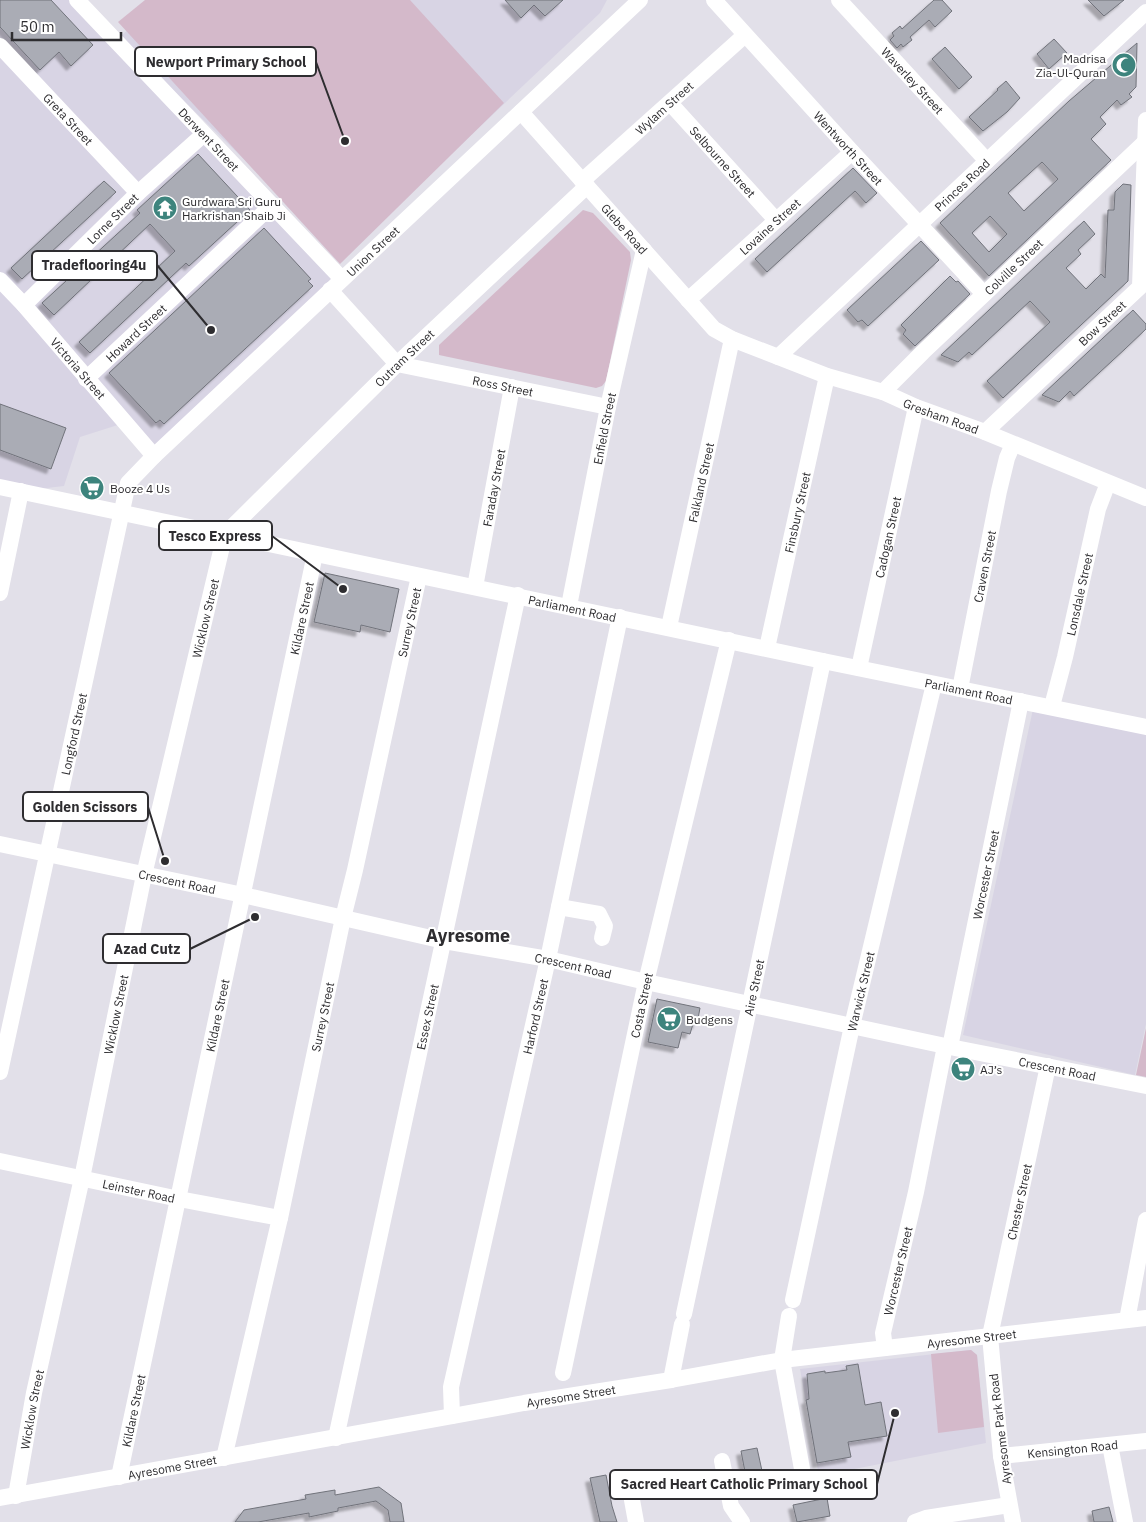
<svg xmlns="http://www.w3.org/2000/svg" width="1146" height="1522" viewBox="0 0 1146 1522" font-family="'IBM Plex Sans',sans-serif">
<defs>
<filter id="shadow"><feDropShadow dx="-4.5" dy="4.5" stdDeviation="1" flood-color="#0004"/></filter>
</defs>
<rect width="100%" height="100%" fill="#e2e0e9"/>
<!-- built -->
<g fill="#d8d4e4">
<path d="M0,0H81L342,279L154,456L124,423L80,437L64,486L21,491L0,487Z"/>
<path d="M159,0H607L600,13L356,244H331L119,38Z"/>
<path d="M1033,709L1146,734V1024L1135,1075L963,1035Z"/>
<path d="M971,1350L977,1355L986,1443L819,1476L800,1369Z"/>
</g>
<!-- green -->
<g fill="#d4b9ca">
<path d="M145,0H410L504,103L340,264L118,22Z"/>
<path d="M583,210L593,213L630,252L631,260L606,381L602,386L596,388L439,355V345Z"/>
<path d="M1146,1028V1077L1136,1075Z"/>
<path d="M971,1350L977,1355L984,1427L938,1433L931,1354Z"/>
</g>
<!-- building -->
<g fill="#aaacb5" stroke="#71737b" fill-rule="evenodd" filter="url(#shadow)">
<path d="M0,0H51L93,45L71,66L59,52L40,70L0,27Z"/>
<path d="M505,0H563L545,16L534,5L521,18Z"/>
<path d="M934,0H942L952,11L935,27L929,20L910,37L912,40L903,47L901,44L897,48L890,40L894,36L892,33L900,26L902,29Z"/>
<path d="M1088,0H1124L1104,16Z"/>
<path d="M1054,39L1067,53L1049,69L1037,54Z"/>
<path d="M1137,43L1136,87L1129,94L1132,97L1121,105L1117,100L1100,117L1106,124L1091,139L1111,160L989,276L940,223L1069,101ZM1042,162L1058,179L1024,211L1008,193ZM990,216L1007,234L989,252L972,233Z"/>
<path d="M945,47L972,77L959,89L932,59Z"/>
<path d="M1006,81L1020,98L1007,112L983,131L969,117L998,90L997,89Z"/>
<path d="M198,154L250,210L189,266L186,263L90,353L79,342L175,251L150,224L54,315L42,303L140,213L137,210Z"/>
<path d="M853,168L877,193L866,203L855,191L767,272L755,259Z"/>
<path d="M104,181L116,192L22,279L11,268Z"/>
<path d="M1123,184L1131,185L1128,281L1050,354L1003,398L987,381L1050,322L1030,301L972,355L969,352L958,362L941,355L1084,221L1095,234L1078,250L1081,254L1066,268L1086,289L1101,274L1105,278L1108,210H1114L1115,192Z"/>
<path d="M264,228L311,279L308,281L313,286L164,424L160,420L156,423L109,373Z"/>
<path d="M921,241L939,260L868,326L862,320L858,322L847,310Z"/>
<path d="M950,276L956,282L958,281L970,294L915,346L903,334L906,330L901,325Z"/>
<path d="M1133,310L1146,324V329L1125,349L1074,396L1070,391L1059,402L1042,395Z"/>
<path d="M0,404L66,428L51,469L0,450Z"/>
<path d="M325,573L399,589L390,632L361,625L360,632L314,622Z"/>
<path d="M657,999L700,1008L697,1024H693L690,1034L682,1032L678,1048L648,1042Z"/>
<path d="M858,1364L865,1405L881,1402L887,1436L848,1442L851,1457L817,1463L806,1400L809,1399L807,1374L825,1371V1373L847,1370L846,1366Z"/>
<path d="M757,1448L766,1489L749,1493L741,1451Z"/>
<path d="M606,1475L612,1506L617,1522H600L590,1478Z"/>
<path d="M379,1487L401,1503L404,1522H390L388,1510L376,1501L338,1508V1511L309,1517V1513L258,1522H235L244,1510L306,1499L305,1495L335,1490V1495Z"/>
<path d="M827,1498L830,1516L797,1522L793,1505Z"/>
<path d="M1109,1507L1113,1522H1094L1092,1511Z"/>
</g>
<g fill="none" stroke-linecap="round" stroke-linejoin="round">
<!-- minor -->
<g stroke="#fff" stroke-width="16">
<path id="s1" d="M77,0L342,279"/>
<path id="s2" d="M714,0L852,152L984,294"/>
<path id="s3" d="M839,0L987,161"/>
<path id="s4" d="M0,46L138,193"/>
<path id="s5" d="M670,103L776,220"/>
<path id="s6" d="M521,112L714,329L732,339L827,376L883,392L916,407L985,432L1146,498"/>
<path id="s7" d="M582,181L745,35"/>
<path id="s8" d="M0,280L24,305L154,456"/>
<path id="s9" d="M330,290L397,364L608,407"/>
<path id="s10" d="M688,300L852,152"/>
<path id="s11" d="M24,305L138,193L204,134"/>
<path id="s12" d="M778,357L1146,12"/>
<path id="s13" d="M86,379L272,205"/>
<path id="s14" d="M883,392L923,352L1145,142"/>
<path id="s15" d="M985,432L1140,287L1146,120"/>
<path id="s16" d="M0,487L823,661L1146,727"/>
<path id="s17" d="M475,587L512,387"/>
<path d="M0,593L21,491"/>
<path id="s18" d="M569,606L608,407L644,250"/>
<path id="s19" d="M669,627L732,339"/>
<path id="s20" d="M767,648L827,376"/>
<path id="s21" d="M859,668L916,407"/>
<path id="s22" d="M960,689L999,491L1007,458L1013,444"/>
<path id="s23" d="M1052,706L1065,657L1098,509L1108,483"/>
<path id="s24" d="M0,844L243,895L444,941L548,959L646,982L950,1047L1146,1086"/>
<path d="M559,907L599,914L605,926L602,938"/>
<path id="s25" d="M950,1047L1021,701"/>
<path id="s26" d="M0,1072L128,483L154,456L640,0"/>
<path id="s27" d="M0,1161L179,1199L280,1218"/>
<path id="s28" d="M793,1300L852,1026L934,684"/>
<path id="s29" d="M684,1314L823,661"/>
<path d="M789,1316L782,1360L802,1469"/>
<path d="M1127,1320L1146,1220"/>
<path id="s30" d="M885,1348L883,1333L916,1192L945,1046"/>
<path id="s31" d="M563,1373L646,982L729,640"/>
<path d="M671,1380L682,1324"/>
<path id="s32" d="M452,1416L451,1387L548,959L620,617"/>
<path id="s33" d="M336,1438L518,595"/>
<path d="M1110,1445L1125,1522"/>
<path id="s34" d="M1001,1456L1146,1441"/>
<path id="s35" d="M224,1458L280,1218L343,918L355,870L419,576"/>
<path d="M722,1461L731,1506L742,1522"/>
<path id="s36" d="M119,1477L315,554"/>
<path d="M628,1478L636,1522"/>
<path id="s37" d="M16,1496L34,1393L82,1178L144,875L225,534L397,364L587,186"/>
<path id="s38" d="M0,1498L524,1403L671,1380L782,1360L1146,1318"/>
<path d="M915,1522L926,1518L1009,1505"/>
<path id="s39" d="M1013,1522L1001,1456L990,1336L1048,1066"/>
</g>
</g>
<!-- icons -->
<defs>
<symbol id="mosque-disc" viewBox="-11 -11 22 22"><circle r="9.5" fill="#3d847d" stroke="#fff"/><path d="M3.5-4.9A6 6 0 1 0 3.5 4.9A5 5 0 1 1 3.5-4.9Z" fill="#fff"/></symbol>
<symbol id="temple-disc" viewBox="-11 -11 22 22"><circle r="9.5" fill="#3d847d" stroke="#fff"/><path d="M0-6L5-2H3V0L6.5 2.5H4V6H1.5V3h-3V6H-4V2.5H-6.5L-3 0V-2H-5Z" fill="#fff"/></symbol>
<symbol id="supermarket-disc" viewBox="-11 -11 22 22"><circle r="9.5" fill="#3d847d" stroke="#fff"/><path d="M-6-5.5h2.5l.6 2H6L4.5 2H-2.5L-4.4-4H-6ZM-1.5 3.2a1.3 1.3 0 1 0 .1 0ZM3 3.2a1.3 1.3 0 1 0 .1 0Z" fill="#fff"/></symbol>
</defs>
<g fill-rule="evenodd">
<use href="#mosque-disc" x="1110" y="51" width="28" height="28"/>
<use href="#temple-disc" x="151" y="194" width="28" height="28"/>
<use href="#supermarket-disc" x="78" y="474" width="28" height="28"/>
<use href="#supermarket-disc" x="655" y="1005" width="28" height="28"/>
<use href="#supermarket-disc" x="949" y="1055" width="28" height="28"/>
</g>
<g text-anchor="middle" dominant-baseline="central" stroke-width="4" stroke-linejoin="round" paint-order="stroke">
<!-- poi labels -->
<g font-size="12" fill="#2e2d30" stroke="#fff" text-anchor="start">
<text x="1106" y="58" text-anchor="end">Madrisa<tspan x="1106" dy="14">Zia-Ul-Quran</tspan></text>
<text x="182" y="201">Gurdwara Sri Guru<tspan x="182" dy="14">Harkrishan Shaib Ji</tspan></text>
<text x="110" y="488">Booze 4 Us</text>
<text x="686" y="1019">Budgens</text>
<text x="980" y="1069">AJ’s</text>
</g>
<!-- street labels -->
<g font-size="12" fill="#2e2d30" stroke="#fff">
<text stroke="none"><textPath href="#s3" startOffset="109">Waverley Street</textPath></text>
<text stroke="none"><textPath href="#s7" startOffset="110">Wylam Street</textPath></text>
<text stroke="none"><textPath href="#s4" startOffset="100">Greta Street</textPath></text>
<text stroke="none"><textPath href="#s1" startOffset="192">Derwent Street</textPath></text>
<text stroke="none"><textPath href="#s2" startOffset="200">Wentworth Street</textPath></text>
<text stroke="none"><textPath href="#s5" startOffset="79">Selbourne Street</textPath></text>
<text stroke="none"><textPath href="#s12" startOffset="252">Princes Road</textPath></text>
<text stroke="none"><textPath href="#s11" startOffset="124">Lorne Street</textPath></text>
<text stroke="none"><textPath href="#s10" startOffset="110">Lovaine Street</textPath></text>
<text stroke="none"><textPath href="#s6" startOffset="156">Glebe Road</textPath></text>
<text stroke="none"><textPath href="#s26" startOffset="940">Union Street</textPath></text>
<text stroke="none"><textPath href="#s14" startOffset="181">Colville Street</textPath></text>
<text stroke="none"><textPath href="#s15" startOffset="160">Bow Street</textPath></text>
<text stroke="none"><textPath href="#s13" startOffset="68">Howard Street</textPath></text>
<text stroke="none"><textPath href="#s37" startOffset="1236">Outram Street</textPath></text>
<text stroke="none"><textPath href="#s8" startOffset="118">Victoria Street</textPath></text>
<text stroke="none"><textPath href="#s9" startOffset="208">Ross Street</textPath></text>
<text stroke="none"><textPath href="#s6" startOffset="534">Gresham Road</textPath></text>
<text stroke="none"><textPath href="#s18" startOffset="181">Enfield Street</textPath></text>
<text stroke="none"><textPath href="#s19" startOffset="148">Falkland Street</textPath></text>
<text stroke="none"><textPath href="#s17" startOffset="101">Faraday Street</textPath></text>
<text stroke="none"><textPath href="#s20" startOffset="139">Finsbury Street</textPath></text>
<text stroke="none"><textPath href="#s21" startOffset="134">Cadogan Street</textPath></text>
<text stroke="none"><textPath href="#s22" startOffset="125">Craven Street</textPath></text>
<text stroke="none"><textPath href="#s23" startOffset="115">Lonsdale Street</textPath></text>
<text stroke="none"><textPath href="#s16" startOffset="585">Parliament Road</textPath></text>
<text stroke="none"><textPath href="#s37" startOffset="898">Wicklow Street</textPath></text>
<text stroke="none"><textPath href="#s36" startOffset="878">Kildare Street</textPath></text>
<text stroke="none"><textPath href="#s35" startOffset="856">Surrey Street</textPath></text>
<text stroke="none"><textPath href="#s16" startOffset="990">Parliament Road</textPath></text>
<text stroke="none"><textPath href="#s26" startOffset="346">Longford Street</textPath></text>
<text stroke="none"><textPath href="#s25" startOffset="176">Worcester Street</textPath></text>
<text stroke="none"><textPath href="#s24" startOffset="181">Crescent Road</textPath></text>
<text stroke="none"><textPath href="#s24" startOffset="586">Crescent Road</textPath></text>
<text stroke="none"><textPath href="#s29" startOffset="334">Aire Street</textPath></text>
<text stroke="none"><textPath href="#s28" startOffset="316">Warwick Street</textPath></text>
<text stroke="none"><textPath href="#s31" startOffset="376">Costa Street</textPath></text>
<text stroke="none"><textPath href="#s37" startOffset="492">Wicklow Street</textPath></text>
<text stroke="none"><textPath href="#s36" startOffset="472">Kildare Street</textPath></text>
<text stroke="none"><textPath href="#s35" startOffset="452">Surrey Street</textPath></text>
<text stroke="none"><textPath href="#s33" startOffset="431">Essex Street</textPath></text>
<text stroke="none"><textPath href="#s32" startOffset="409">Harford Street</textPath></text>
<text stroke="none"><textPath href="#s24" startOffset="1081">Crescent Road</textPath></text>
<text stroke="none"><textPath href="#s27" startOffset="142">Leinster Road</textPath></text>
<text stroke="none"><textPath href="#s39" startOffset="325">Chester Street</textPath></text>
<text stroke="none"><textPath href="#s30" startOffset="79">Worcester Street</textPath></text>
<text stroke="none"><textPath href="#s38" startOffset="985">Ayresome Street</textPath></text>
<text stroke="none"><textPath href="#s38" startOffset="580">Ayresome Street</textPath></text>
<text stroke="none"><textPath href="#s37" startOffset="88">Wicklow Street</textPath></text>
<text stroke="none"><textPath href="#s36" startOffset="68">Kildare Street</textPath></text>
<text transform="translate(1000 1429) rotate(-97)">Ayresome Park Road</text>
<text stroke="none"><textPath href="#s34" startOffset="72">Kensington Road</textPath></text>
<text stroke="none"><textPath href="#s38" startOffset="175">Ayresome Street</textPath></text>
</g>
<!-- district labels -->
<g font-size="18" font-weight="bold" fill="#2e2d30" stroke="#fff">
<text x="468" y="935">Ayresome</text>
</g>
</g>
<!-- callouts -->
<path fill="none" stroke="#2e2d30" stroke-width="2" d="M345 141L316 62M211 330L157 265M343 589L272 536M165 861L148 807M255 917L190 949M895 1413L877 1484"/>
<g fill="#2e2d30" stroke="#fff" stroke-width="2">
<circle cx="345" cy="141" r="5"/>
<circle cx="211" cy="330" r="5"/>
<circle cx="343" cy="589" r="5"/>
<circle cx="165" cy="861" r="5"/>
<circle cx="255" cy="917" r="5"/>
<circle cx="895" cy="1413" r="5"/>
</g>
<g fill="#fff" stroke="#2e2d30" stroke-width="2">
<rect x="135" y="47" width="181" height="29" rx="5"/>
<rect x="32" y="251" width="125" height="29" rx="5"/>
<rect x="159" y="521" width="113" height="29" rx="5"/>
<rect x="23" y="792" width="125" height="29" rx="5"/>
<rect x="103" y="934" width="87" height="29" rx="5"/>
<rect x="610" y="1470" width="267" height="29" rx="5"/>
</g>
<g font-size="14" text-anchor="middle" font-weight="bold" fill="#2e2d30">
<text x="226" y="67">Newport Primary School</text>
<text x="94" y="270">Tradeflooring4u</text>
<text x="215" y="541">Tesco Express</text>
<text x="85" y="812">Golden Scissors</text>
<text x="147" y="954">Azad Cutz</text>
<text x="744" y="1489">Sacred Heart Catholic Primary School</text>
</g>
<!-- scale -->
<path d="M12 32v8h109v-8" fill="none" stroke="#2e2d30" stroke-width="2.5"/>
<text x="20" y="32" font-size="15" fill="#2e2d30" stroke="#ffffff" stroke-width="4" paint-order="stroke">50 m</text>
</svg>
